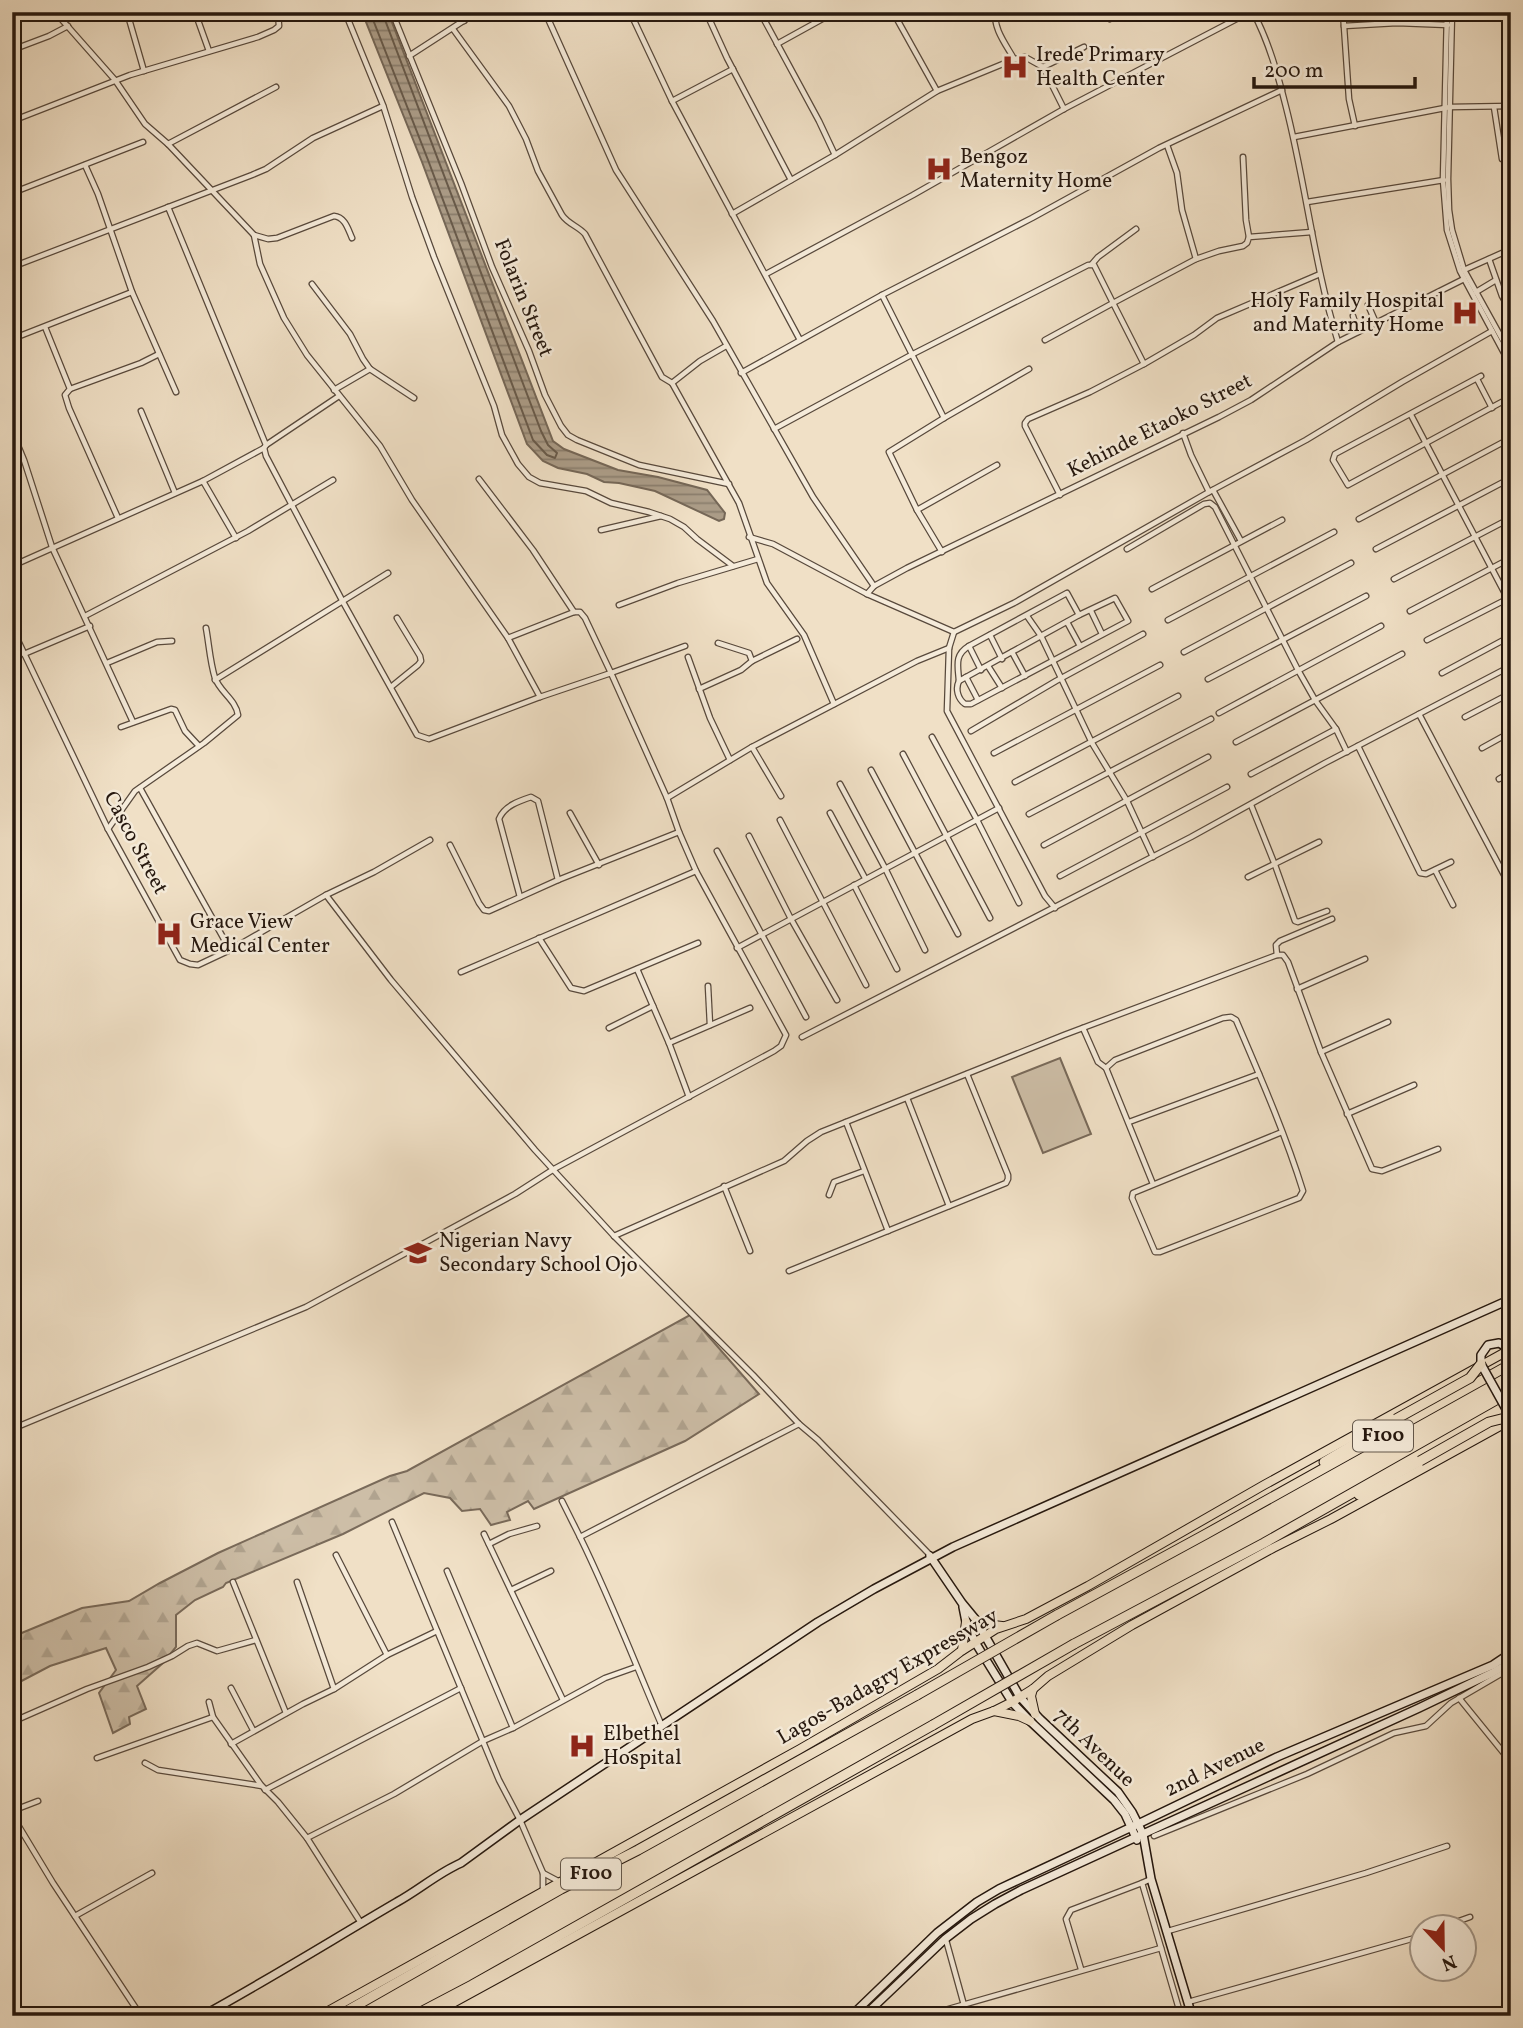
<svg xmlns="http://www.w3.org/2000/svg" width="1523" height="2028" viewBox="0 0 1523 2028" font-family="Vollkorn,serif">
<defs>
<pattern id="forest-firs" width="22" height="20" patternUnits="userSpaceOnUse" patternTransform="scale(1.75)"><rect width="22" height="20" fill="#cdbea7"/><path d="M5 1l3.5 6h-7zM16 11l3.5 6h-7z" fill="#b0a38f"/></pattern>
<pattern id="water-rules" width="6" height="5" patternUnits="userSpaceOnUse" patternTransform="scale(1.75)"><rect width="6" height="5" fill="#ab9c87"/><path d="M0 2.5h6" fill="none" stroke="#8b7e6d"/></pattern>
</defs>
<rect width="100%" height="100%" fill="#f0e0c6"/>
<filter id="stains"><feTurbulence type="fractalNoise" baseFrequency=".00286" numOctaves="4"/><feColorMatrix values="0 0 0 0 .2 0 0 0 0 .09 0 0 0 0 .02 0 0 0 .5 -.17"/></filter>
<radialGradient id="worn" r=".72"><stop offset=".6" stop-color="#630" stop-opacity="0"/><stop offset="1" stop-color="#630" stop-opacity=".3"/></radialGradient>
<!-- forest -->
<path fill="url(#forest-firs)" stroke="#796a5a" stroke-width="2" d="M690,1315L759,1394L685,1441L534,1509L528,1501L507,1512L510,1520L491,1525L480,1509L462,1511L450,1498L424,1493L343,1534L226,1583L223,1587L195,1600L176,1615V1647L163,1663L137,1686L146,1709L129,1717L130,1724L113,1733L99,1693L116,1670L106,1648L50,1666L12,1686V1637L82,1608L129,1601L160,1583L218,1553L390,1476L407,1471Z"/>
<!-- pitch -->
<path fill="#cdbea7" stroke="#796a5a" stroke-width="2" d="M1060,1058L1091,1134L1043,1153L1012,1077Z"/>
<!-- water -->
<path fill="url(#water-rules)" stroke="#756757" stroke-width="2" d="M362,12H388L553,441L564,449L618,470L658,477L707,490L725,513L724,519L719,521L655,491L619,483L604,482L587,474L558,468L543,461L527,444L422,162Z"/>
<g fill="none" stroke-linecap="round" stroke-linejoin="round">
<!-- shore -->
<path stroke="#685a4a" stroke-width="2" d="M370,12L428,160L533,440L547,455L555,458L557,453L548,445L541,431L382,12"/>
<defs>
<g id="street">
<path d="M55,12L115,80L145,124L168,144L254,235L268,239L277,238L334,216C345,217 348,229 352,238"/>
<path d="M127,12L144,71"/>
<path d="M195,12L209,51"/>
<path d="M345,12L383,105L412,197L434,257L494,406L502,435L518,464L529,477L540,483L586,491L611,503L649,512L670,519L684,527L697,539L733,566"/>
<path d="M392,12L461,183L492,267L529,351L545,395L561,426L568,435L577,440L639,465L729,484"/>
<path d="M461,12L464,21"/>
<path d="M545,12L616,170L713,321L813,497L874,586"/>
<path d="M630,12L672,101L800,340"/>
<path d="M706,12L727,58L791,180"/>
<path d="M760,12L819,121L835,155"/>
<path d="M893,12L937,91"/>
<path d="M996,12C992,27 1007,46 1014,59"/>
<path d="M1253,12C1269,42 1278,75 1286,107C1306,185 1314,265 1338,342"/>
<path d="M1343,12L1349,99L1355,126"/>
<path d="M1447,12L1443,180L1447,230L1460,271L1511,366"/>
<path d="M1452,12L1448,179L1449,210L1452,230L1464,270L1511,355"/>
<path d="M1110,19L1123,12"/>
<path d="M1344,26L1397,23L1448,25"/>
<path d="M453,29L509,106L526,139L538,171L562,215C568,224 578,226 585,234L662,377L672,383L739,503L767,583L804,635L834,704"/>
<path d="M777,44L835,12"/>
<path d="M12,50L49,36L68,26"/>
<path d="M409,56L477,12"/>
<path d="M1043,67L1084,47"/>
<path d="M672,101L733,69"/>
<path d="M1494,107L1502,159"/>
<path d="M12,121L130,75L258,37L274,30L279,26L278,12"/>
<path d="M1294,137L1450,107L1511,106"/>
<path d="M168,144L276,87"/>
<path d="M1167,145L1177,173L1182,210L1196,259"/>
<path d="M1243,157L1246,220L1249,237"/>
<path d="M85,165L98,194L132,292L176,392"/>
<path d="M12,193L143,142"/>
<path d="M1307,202L1444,180"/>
<path d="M732,214L835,155L937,91L1015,59L1025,57L1043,67L1064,109"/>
<path d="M254,235L260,264L284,318L307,355L380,446L412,500L508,638L540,697"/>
<path d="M1489,259L1502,296L1511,312"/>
<path d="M1092,264L1098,257L1136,229"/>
<path d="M12,267L252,175L266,169L313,138L383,106"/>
<path d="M1464,270L1511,249"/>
<path d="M766,274L913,195L1064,109L1250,12"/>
<path d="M312,284L350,334L363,359L370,369"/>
<path d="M1476,292L1496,280"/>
<path d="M882,295L944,418"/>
<path d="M1368,305L1376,323"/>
<path d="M1353,316L1358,332"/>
<path d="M45,327L70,389L65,395L69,408L118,518"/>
<path d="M12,339L132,292"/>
<path d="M1144,364L1113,303L1196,259L1219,251L1243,246L1247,243L1249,237L1312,232"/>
<path d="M741,373L882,295L1032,218L1159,148L1282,90"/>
<path d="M1481,376L1335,454L1333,460L1348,485L1511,397"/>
<path d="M1477,379L1492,408"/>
<path d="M672,383L700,361L726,346"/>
<path d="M70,389L141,363L159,354"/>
<path d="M334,390L370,369L414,398"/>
<path d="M141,411L175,493"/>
<path d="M1411,415L1511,605"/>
<path d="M774,429L913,354L1088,265H1094L1113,303L1045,340"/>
<path d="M12,431L24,460L52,547L133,722"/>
<path d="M1183,433L1191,455L1209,492"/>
<path d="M266,445L339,396"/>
<path d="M479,479L533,550L574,612"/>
<path d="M203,481L236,538"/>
<path d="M1213,490L1241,541"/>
<path d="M1060,495L1025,426V423L1028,419L1090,392L1144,364L1194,335L1217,318L1320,274"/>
<path d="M917,510L997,465"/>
<path d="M1359,519L1511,438"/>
<path d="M601,530L661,516"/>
<path d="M749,537L773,544L867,594L954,632L1014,603L1209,492L1306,440L1402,382L1492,331"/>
<path d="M1127,549L1204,504L1210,503L1215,507L1298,670L1315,700L1336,729L1347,752"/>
<path d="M1376,549L1511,478"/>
<path d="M942,552L917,510L889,452L944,418L1029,369"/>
<path d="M12,566L203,481L264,448"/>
<path d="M1394,579L1511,518"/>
<path d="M1152,589L1282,520"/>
<path d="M867,594L874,586L907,568L1219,417L1251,400L1338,342L1464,279"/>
<path d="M1115,598L1128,621L971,704H965C958,699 955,689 959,681L1079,615Z"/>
<path d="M619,605L678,583L758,559"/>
<path d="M1091,611L1102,634"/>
<path d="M1410,611L1511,558"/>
<path d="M85,616L248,531L333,480"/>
<path d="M1027,616L1041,636L1092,743L1127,801L1153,857"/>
<path d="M1168,620L1334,532"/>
<path d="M1067,622L1080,646"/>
<path d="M12,628L108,829L180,960L190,964L198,965L230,950L326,895L374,872L430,840"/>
<path d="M954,632L949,648L947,711L1045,896L1055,908"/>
<path d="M990,635L1002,659"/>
<path d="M508,638L574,612H580L585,618L611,673L685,646"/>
<path d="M1427,640L1511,597"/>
<path d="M969,646L981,670"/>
<path d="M1012,652L1025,676"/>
<path d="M1184,652L1351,563"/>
<path d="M24,654L90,626"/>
<path d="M688,657L710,718L730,760"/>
<path d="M752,661L797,639"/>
<path d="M107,663L157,642L172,641"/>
<path d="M988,666L1002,688"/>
<path d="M1442,673L1511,636"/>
<path d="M966,677L978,700"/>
<path d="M1208,679L1366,596"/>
<path d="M215,680L388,573"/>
<path d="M959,681C958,666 954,655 969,646L1067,593L1079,615"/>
<path d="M391,687L418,665L421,661L420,656L397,618"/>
<path d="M699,689L741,670L752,661L749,653L718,643"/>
<path d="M1219,713L1381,626"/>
<path d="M1419,714L1511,888"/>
<path d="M1465,717L1511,693"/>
<path d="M121,727L171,709L175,710L185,731L199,746"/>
<path d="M971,731L1056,681L1143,634"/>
<path d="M932,737L976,818L1019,903"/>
<path d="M1236,742L1402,654"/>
<path d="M1358,746L1420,873L1426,874L1451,862"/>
<path d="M752,747L781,796"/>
<path d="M1482,748L1511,732"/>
<path d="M994,753L1160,665"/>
<path d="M903,754L990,918"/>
<path d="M871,770L958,934"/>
<path d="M1251,774L1336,729"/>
<path d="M1499,779L1511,772"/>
<path d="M1015,782L1178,696"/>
<path d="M840,784L885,868L925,950"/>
<path d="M140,788L230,950"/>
<path d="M667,798L752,747L917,661L949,648"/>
<path d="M1251,805L1275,865L1295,921L1298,922L1327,911"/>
<path d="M570,813L599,865"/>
<path d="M830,813L865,878"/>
<path d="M1029,814L1211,719"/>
<path d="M780,820L866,985"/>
<path d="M108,829L135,791L204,743L238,715C236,700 220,692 215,678C210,662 209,644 206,628"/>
<path d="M749,836L791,919L837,1000"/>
<path d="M450,845L479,903L484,910L489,911L558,880L679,832"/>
<path d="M1044,845L1208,757"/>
<path d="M717,851L806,1017"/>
<path d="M1435,870L1453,905"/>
<path d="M1060,876L1227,787"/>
<path d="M1248,877L1319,842"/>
<path d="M854,885L897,969"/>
<path d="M326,895L391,980L535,1150L614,1236L753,1375L799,1424L818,1440L930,1555"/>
<path d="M520,897L499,819C504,806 519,801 531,797L538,801L558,880"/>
<path d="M539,938L571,988L584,991L698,943"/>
<path d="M737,948L999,808"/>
<path d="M1277,955L1276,945L1280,941L1332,919"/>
<path d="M637,969L669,1043L689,1097"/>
<path d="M461,972L696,871"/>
<path d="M708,986L710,1025"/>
<path d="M1297,989L1365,959"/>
<path d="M609,1028L653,1006"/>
<path d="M1083,1028L1098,1062L1106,1068L1153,1184"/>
<path d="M802,1037L1191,837L1325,763L1511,666"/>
<path d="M669,1043L750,1008"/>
<path d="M1321,1052L1388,1022"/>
<path d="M1106,1068L1115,1060L1223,1018L1231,1017L1236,1020C1260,1076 1285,1133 1303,1191L1299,1198L1160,1252H1155L1132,1198L1133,1193L1282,1132"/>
<path d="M907,1098L949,1206"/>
<path d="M1347,1114L1414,1085"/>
<path d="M846,1122L888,1231"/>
<path d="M1129,1122L1259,1074"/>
<path d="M724,1186L750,1251"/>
<path d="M829,1195L834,1182L864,1171"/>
<path d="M614,1236L784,1161L807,1141L821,1132L1064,1035L1277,955H1283L1288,962L1321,1052L1372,1169L1382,1171L1438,1149"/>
<path d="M789,1271L1006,1183L1008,1179V1175L967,1074"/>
<path d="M12,1429L306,1307L515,1194L554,1169L774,1051L781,1046L786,1035L696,871L679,832L667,798L611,673L540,697L429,739L417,735L343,602L266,456L264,448L266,445L168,207"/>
<path d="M562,1501L580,1537"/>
<path d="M392,1522L499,1780L520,1820L543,1873V1890"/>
<path d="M484,1534L563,1700"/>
<path d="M489,1544L509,1534L537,1526"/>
<path d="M336,1555L387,1655"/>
<path d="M447,1571L513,1728"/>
<path d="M233,1582L286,1713"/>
<path d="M297,1582L334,1689"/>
<path d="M511,1590L551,1571"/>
<path d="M231,1688L253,1730"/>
<path d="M1459,1698L1511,1762"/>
<path d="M209,1702L213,1717L261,1785"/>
<path d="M12,1722L87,1689L148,1667L172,1656L188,1646L197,1643L217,1651L256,1640"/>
<path d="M662,1726C635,1663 610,1598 580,1537L799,1424"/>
<path d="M231,1744L303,1704L334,1689L387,1655L437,1631"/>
<path d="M97,1758L213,1717"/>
<path d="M145,1763L158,1770L262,1786L278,1802L307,1838L361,1923"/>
<path d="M265,1790L461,1688"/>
<path d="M12,1811L38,1801"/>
<path d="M12,1815L53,1883L141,2016"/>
<path d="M1154,1836L1307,1774L1394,1733L1426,1726L1451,1703L1511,1668"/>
<path d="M307,1838L394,1794L483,1741L513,1728L605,1678L636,1667"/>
<path d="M543,1873L560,1882"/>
<path d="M1151,1879L1142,1883L1181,2016"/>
<path d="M75,1916L152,1873"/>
<path d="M1445,1926L1470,1917"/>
<path d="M1168,1931L1366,1873L1447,1846"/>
<path d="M946,1940L967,2016"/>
<path d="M1081,1969L1066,1919L1071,1910L1142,1883"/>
<path d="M1507,1995L1511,1994"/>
<path d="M1188,2002L1422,1936"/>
<path d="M924,2016L1161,1948"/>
</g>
<g id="secondary">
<path d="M1481,1364V1355L1488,1345L1499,1343L1510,1349"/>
<path d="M930,1556L962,1603L976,1620L1020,1697L1040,1719L1118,1792L1132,1812L1143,1834L1151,1879L1192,2016"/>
<path d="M963,1607L966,1622L975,1642L1012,1702L1030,1721L1114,1800L1125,1814L1137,1840"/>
<path d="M202,2016C268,1980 332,1940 397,1902C419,1890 438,1873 461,1863L520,1820L818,1622L874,1589L953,1547L1511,1299"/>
<path d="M851,2016L937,1933L977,1902L999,1889L1138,1824L1277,1757L1493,1665L1511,1653"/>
<path d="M864,2016L945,1939L971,1919L995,1904L1021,1890L1143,1834L1419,1708L1492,1673L1511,1662"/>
</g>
<g id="primary">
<path d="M976,1620L985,1624L1002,1626"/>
<path d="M962,1650L966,1622"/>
<path d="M1033,1689L1031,1696L1035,1714"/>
<path d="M994,1711L1019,1716L1030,1721"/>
<path d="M319,2016L800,1749L938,1669L960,1652L996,1629L1026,1619L1088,1586L1264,1485L1511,1349"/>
<path d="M429,2016L972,1719L994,1711L1012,1702L1033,1689L1048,1676L1132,1625L1273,1548L1331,1519L1511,1420"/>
</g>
<g id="highway">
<path d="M1324,1462L1396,1419"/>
<path d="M1359,1495L1420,1461"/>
<path d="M1057,1615L1206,1534L1511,1364"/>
<path d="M1074,1644L1264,1543L1511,1403"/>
<path d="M338,2016L561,1889L638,1850L917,1695"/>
<path d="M413,2016L472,1985L933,1725"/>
</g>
</defs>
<!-- street casing -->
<use href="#street" stroke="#58493c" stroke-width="7"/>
<!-- secondary casing -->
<use href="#secondary" stroke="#25170e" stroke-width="10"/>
<!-- primary casing -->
<use href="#primary" stroke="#25170e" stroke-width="10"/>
<!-- highway casing -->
<use href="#highway" stroke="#25170e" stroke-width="11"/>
<!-- street -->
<use href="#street" stroke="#f5ebda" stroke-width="4.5"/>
<!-- secondary -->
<use href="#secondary" stroke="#f5ebda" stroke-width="7"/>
<!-- primary -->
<use href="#primary" stroke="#f0e0c6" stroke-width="8"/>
<!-- highway -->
<use href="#highway" stroke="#f0e0c6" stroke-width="9"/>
<defs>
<path id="secondary-bridge" d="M1481,1364L1511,1418"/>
<g id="highway-bridge">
<path d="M1510,1349H1511"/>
<path d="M1396,1419L1470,1378L1481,1364"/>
<path d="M1420,1461L1489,1422L1501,1419L1511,1421"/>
<path d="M917,1695L1057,1615"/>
<path d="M933,1725L1074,1644"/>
</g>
</defs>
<!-- secondary-bridge casing -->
<use href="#secondary-bridge" stroke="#25170e" stroke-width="10" stroke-linecap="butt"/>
<!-- highway-bridge casing -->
<use href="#highway-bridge" stroke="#25170e" stroke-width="11" stroke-linecap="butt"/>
<!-- secondary-bridge -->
<use href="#secondary-bridge" stroke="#f5ebda" stroke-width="7"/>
<!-- highway-bridge -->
<use href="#highway-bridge" stroke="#f0e0c6" stroke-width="9"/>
</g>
<!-- icons -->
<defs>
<symbol id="hospital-bare" viewBox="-9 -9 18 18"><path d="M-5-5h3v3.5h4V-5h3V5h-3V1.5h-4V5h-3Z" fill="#8f2418" stroke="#f5ebda" stroke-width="2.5" paint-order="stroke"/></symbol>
<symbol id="school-bare" viewBox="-9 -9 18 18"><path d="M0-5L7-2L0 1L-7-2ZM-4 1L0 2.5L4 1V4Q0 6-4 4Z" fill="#8f2418" stroke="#f5ebda" stroke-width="2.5" paint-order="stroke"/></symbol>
</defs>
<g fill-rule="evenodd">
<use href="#hospital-bare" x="996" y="48" width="38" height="38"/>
<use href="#hospital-bare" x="920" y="150" width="38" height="38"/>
<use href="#hospital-bare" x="1446" y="294" width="38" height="38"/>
<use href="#hospital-bare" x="150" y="915" width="38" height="38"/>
<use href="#school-bare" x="399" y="1234" width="38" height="38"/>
<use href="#hospital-bare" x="563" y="1727" width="38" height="38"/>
</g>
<g text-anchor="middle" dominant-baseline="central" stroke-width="5" stroke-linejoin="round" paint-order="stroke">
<!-- shield labels -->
<g fill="#f5ebda" stroke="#63574b" stroke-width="2">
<rect x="1353" y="1420.5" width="60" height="31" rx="5"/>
<rect x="561" y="1858.5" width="60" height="31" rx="5"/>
</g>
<g font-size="19" font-weight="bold" fill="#25170e">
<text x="1383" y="1436">F100</text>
<text x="591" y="1874">F100</text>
</g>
<!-- poi labels -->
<g font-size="21" fill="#25170e" stroke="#f5ebda" text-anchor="start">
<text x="1036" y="55">Irede Primary<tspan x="1036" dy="24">Health Center</tspan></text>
<text x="960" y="157">Bengoz<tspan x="960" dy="24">Maternity Home</tspan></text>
<text x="1444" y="301" text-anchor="end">Holy Family Hospital<tspan x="1444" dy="24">and Maternity Home</tspan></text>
<text x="190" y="922">Grace View<tspan x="190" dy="24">Medical Center</tspan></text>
<text x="439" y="1241">Nigerian Navy<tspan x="439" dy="24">Secondary School Ojo</tspan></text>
<text x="603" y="1734">Elbethel<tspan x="603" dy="24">Hospital</tspan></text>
</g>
<!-- street labels -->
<g font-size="21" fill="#25170e" stroke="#f5ebda">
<text transform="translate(523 298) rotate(68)">Folarin Street</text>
<text transform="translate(1160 426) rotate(-27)">Kehinde Etaoko Street</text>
<text transform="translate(135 843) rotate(62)">Casco Street</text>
<text transform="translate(888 1677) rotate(-30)">Lagos-Badagry Expressway</text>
<text transform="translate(1094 1748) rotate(44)">7th Avenue</text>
<text transform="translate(1215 1768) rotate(-26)">2nd Avenue</text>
</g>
</g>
<!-- margin -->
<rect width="1523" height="2028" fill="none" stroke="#f0e0c6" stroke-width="42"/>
<rect x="14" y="14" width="1495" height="2000" fill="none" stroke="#25170e" stroke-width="3.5"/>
<rect x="21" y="21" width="1481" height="1986" fill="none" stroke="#25170e" stroke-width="2"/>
<!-- north arrow -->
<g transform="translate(1443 1948) rotate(158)"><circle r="33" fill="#f5ebda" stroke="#a29688" stroke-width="2"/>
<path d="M0-5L12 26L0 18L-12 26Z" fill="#8f2418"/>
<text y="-10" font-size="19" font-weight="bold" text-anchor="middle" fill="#25170e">N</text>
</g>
<!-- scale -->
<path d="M1254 77v10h161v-10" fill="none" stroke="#25170e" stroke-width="3.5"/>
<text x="1264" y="77" font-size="21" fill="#25170e" stroke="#f5ebda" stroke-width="5" paint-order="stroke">200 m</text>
<rect width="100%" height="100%" filter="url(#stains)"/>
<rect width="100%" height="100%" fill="url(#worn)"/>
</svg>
